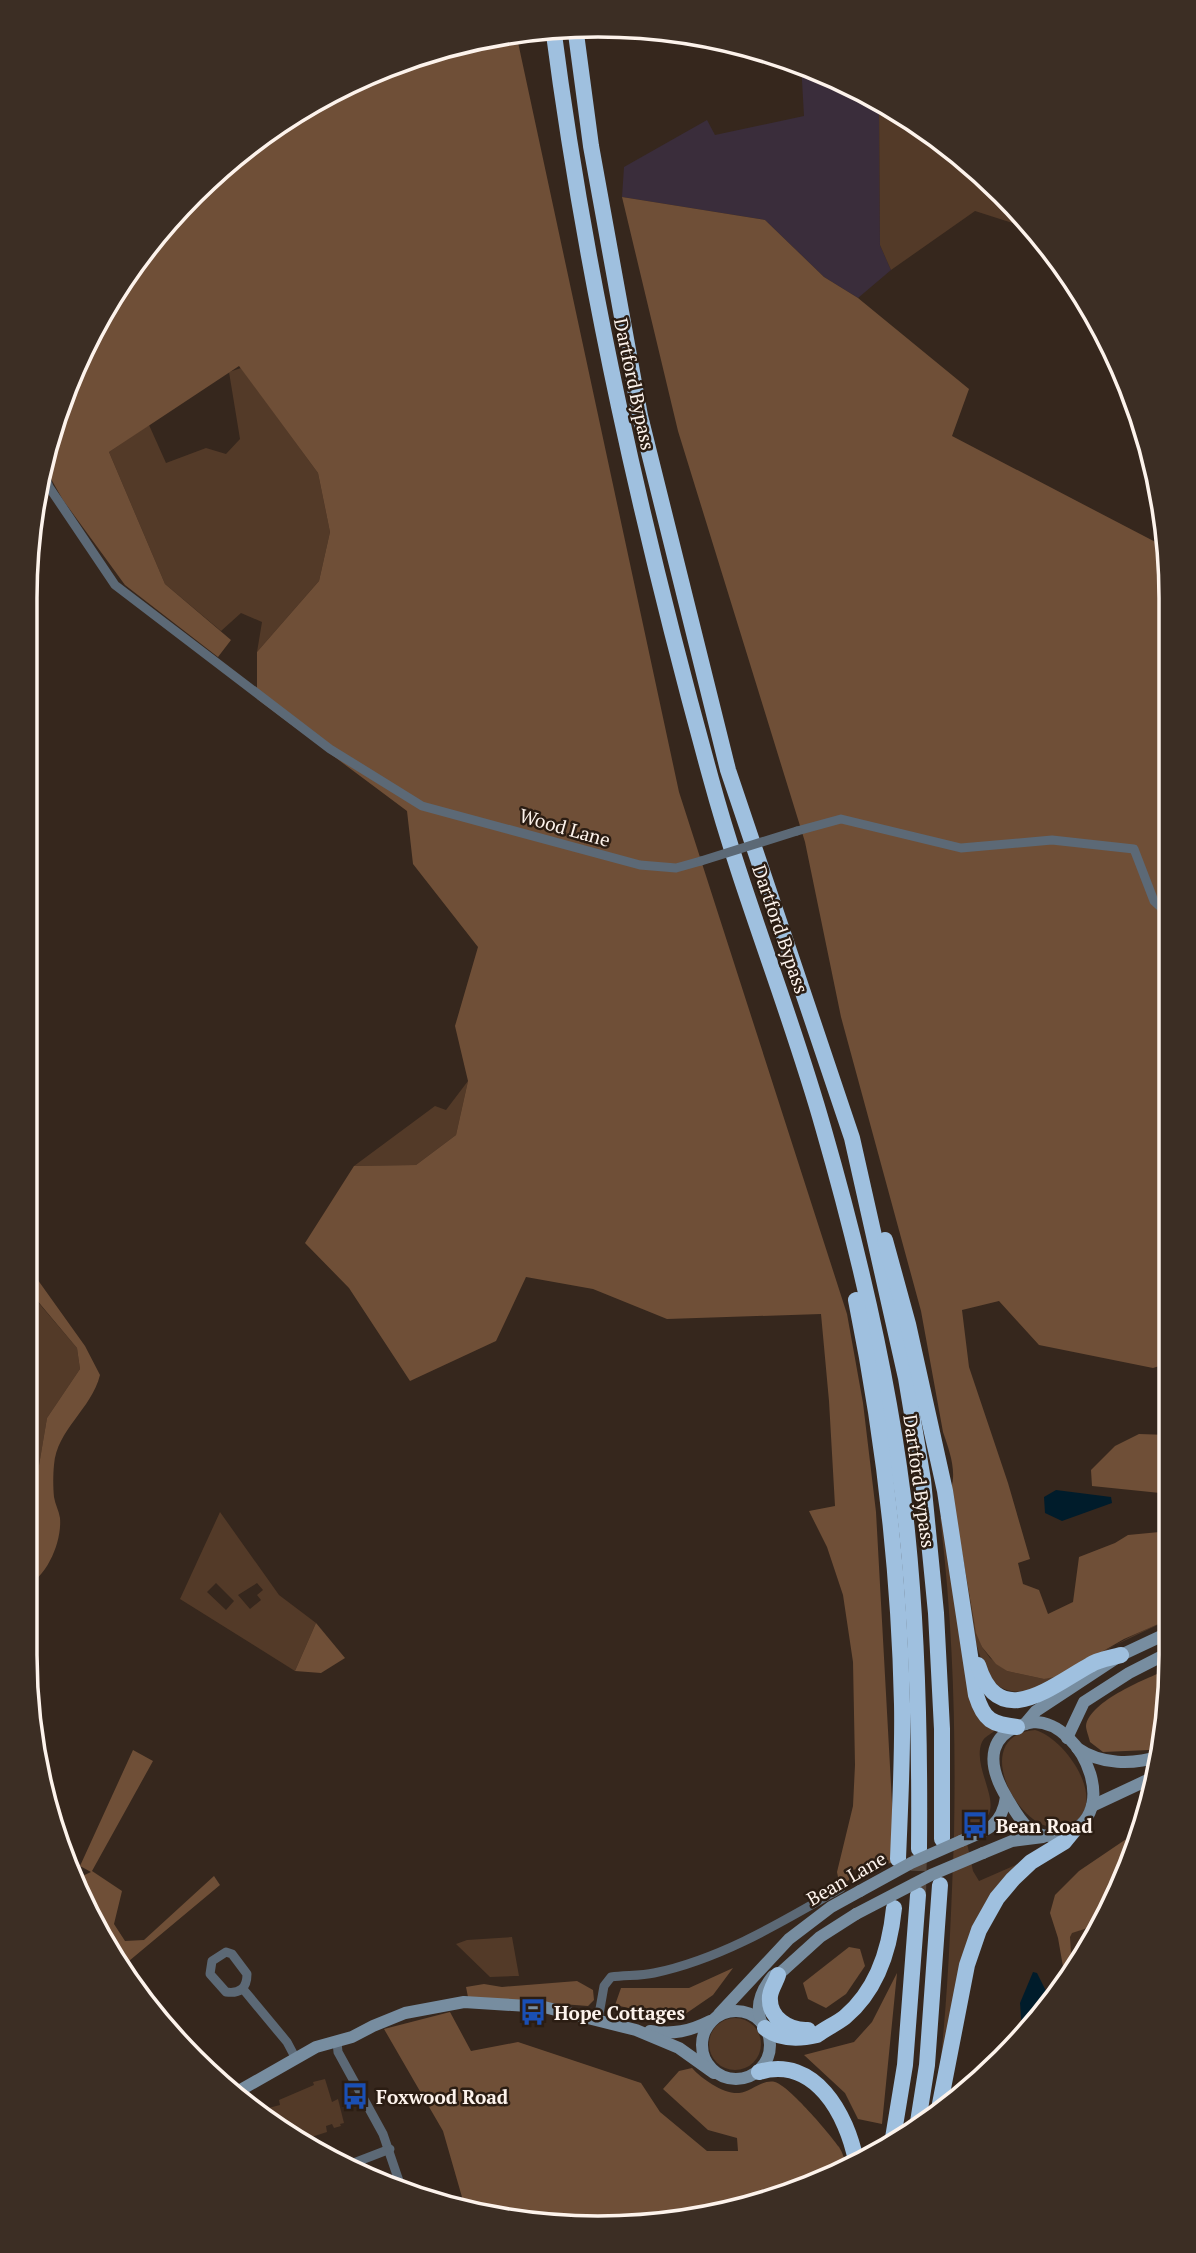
<svg xmlns="http://www.w3.org/2000/svg" width="1196" height="2253" viewBox="0 0 1196 2253" font-family="'PT Serif',serif">
<rect width="100%" height="100%" fill="#36271d"/>
<!-- built -->
<path fill="#422e20" d="M1103,1922L1095,1941L1073,1968L1068,1933Z"/>
<!-- industrial -->
<path fill="#3a2d3b" d="M801,63L879,99L880,245L891,270L858,298L824,277L765,220L622,197L624,167L707,120L715,135L804,116Z"/>
<!-- green -->
<g fill="#533a28" fill-rule="evenodd">
<path d="M879,99L976,167L1028,228L975,211L891,270L880,245Z"/>
<path d="M241,368L318,473L330,532L319,581L257,652L262,622L241,613L221,631L165,584L109,452L149,425L166,463L206,448L226,454L240,439L229,372Z"/>
<path d="M468,1081L456,1135L416,1165L354,1166L435,1106L446,1110Z"/>
<path d="M25,1287L77,1348L80,1369L47,1418L25,1548Z"/>
<path d="M220,1512L279,1595L316,1623L295,1671L180,1599ZM216,1583L234,1601L226,1610L207,1592ZM257,1583L263,1590L257,1595L261,1600L250,1609L238,1595Z"/>
<path d="M940,1517H942L957,1597L994,1731C990,1735 985,1736 982,1742C971,1767 1004,1804 984,1820C979,1825 970,1827 964,1829L973,1871L979,1881L1018,1864L997,1887L938,2085C948,2001 951,1919 954,1836C956,1729 953,1623 940,1517Z"/>
<path d="M959,1536L974,1622L982,1647L990,1658L1007,1671L1044,1679L1170,1619C1152,1627 1134,1634 1117,1644C1084,1663 1009,1725 985,1668C967,1628 966,1579 959,1536Z"/>
<path d="M1035,1730C1067,1738 1116,1812 1063,1827C1020,1838 966,1735 1035,1730Z"/>
<path d="M512,1937L519,1976H515L490,1977L456,1944L467,1940Z"/>
<circle cx="735" cy="2044" r="26"/>
<path d="M325,2079L332,2102L338,2099L344,2123L340,2124L341,2126L334,2128L332,2124L326,2126L327,2132L299,2141L280,2132L257,2111L280,2105L279,2100L314,2085L313,2082Z"/>
</g>
<!-- forest -->
<g fill="#6f4f37">
<path d="M516,33L679,792L847,1314L863,1403L876,1512L893,1821L891,1863L852,1870L849,1880L843,1884L839,1882L837,1872L853,1806L855,1765L853,1662L843,1595L827,1547L809,1511L835,1506L829,1401L821,1314L667,1319L593,1289L526,1277L496,1341L410,1381L349,1288L305,1243L354,1166L416,1165L456,1135L468,1081L455,1026L478,947L413,864L407,811L257,699V652L319,581L330,532L318,473L239,366L109,452L165,584L231,640L218,657L125,585L63,500L42,463L44,449L101,312L167,220L249,143L344,84L449,44Z"/>
<path d="M622,197L765,220L824,277L858,298L969,389L952,436L1167,548L1169,1363L1153,1368L1039,1345L999,1301L962,1310L969,1367L1008,1483L1030,1559L1018,1563L1023,1584L1039,1590L1048,1614L1073,1602L1079,1557L1115,1543L1128,1535L1170,1531V1619L1124,1639L1060,1676L1044,1679L1007,1671L996,1664L982,1647L976,1633L951,1489C957,1470 949,1450 943,1432L921,1311L841,1017L805,842L678,431Z"/>
<path d="M25,1262L85,1346L100,1375C91,1410 57,1429 54,1465C53,1475 53,1487 54,1497C55,1504 59,1511 60,1518C62,1542 47,1577 25,1587V1548L47,1418L80,1369L77,1348L25,1286Z"/>
<path d="M1139,1434L1169,1435L1170,1494L1092,1486L1091,1470L1115,1446Z"/>
<path d="M316,1623L345,1658L321,1673L295,1671Z"/>
<path d="M1170,1669V1692L1162,1745L1149,1750L1103,1752L1090,1742C1089,1737 1086,1730 1086,1726C1089,1701 1149,1677 1170,1669Z"/>
<path d="M133,1750L153,1761L92,1871L122,1891L114,1924L125,1941L144,1940L214,1876L220,1885L123,1966L76,1879L91,1872L80,1866Z"/>
<path d="M1141,1829L1103,1923L1072,1933L1070,1937L1072,1969L1065,1978L1058,1938L1050,1913L1055,1895L1079,1871Z"/>
<path d="M849,1947L860,1949L865,1966L846,1994L826,2008L808,1999L803,1983Z"/>
<path d="M733,1968L713,1995L678,2019L615,2005L621,1988H689Z"/>
<path d="M897,1973L882,2124L858,2119L845,2093L804,2055L854,2042L872,2022Z"/>
<path d="M577,1981L593,1990L594,2000L588,2006L468,1997L466,1987L484,1984L502,1987Z"/>
<path d="M450,2012L471,2051L518,2042L641,2083L660,2112L707,2151H738L737,2138L708,2130L663,2089L679,2071L692,2068C702,2079 723,2094 739,2093C751,2092 762,2079 775,2082C789,2086 830,2134 839,2147C843,2153 845,2160 846,2167L818,2185L636,2227L466,2211L443,2131L384,2029Z"/>
</g>
<!-- water -->
<g fill="#001c2b">
<path d="M1056,1490L1111,1497L1112,1503L1062,1521L1045,1513L1044,1497Z"/>
<path d="M1033,1972L1037,1973L1049,1997L1022,2030L1020,2003Z"/>
</g>
<g fill="none" stroke-linecap="round" stroke-linejoin="round">
<!-- highway-tunnel -->
<path stroke="#54463c" stroke-width="16" stroke-dasharray="16 8" stroke-linecap="butt" d="M918,1895L919,1849"/>
<!-- street -->
<g stroke="#5c6976" stroke-width="9">
<path d="M41,466L49,487L115,585L330,749L422,806L640,865L676,868L701,861"/>
<path d="M797,831L841,819L961,848L1052,840L1134,849L1154,901L1168,914"/>
<path d="M226,1952L232,1954L247,1974C247,1988 240,1994 226,1992L210,1974L212,1961Z"/>
<path d="M243,1989L287,2042L295,2057"/>
<path d="M598,2020L604,1986L611,1977C625,1975 640,1976 654,1973C721,1959 782,1922 841,1888"/>
<path d="M337,2042L338,2052L383,2134L401,2187"/>
<path d="M351,2164L390,2149"/>
</g>
<!-- secondary -->
<g stroke="#778da0" stroke-width="12">
<path d="M1034,1722C1085,1722 1125,1823 1058,1835C1030,1841 1019,1818 1007,1798C985,1762 987,1730 1034,1722Z"/>
<path d="M1025,1724L1036,1711L1121,1655L1170,1632"/>
<path d="M1067,1738L1084,1702L1129,1673L1170,1652"/>
<path d="M1077,1748C1101,1765 1133,1765 1160,1756"/>
<path d="M1092,1806L1156,1776"/>
<path d="M961,1841C986,1831 1002,1826 1006,1797"/>
<path d="M983,1853L1012,1841L1043,1837"/>
<circle cx="736" cy="2045" r="34"/>
<path d="M719,2014L789,1939L831,1907L860,1891"/>
<path d="M761,2022C755,2005 762,1989 773,1976L778,1975L820,1937L856,1914"/>
<path d="M650,2031C673,2035 690,2031 710,2021"/>
<path d="M237,2092L316,2047L352,2037L373,2026L405,2013L464,2002L544,2007L636,2030L679,2048L714,2073"/>
</g>
<!-- highway -->
<g stroke="#9fc0df" stroke-width="16">
<path d="M575,26L591,146L640,416L728,770L852,1138L906,1378L923,1480L936,1613L942,1729V1839"/>
<path d="M553,27C586,282 643,532 711,779C743,897 790,1010 823,1127C861,1259 893,1395 907,1531C918,1637 920,1743 919,1849"/>
<path d="M885,1240L908,1324L945,1491L976,1695C984,1721 992,1724 1017,1727"/>
<path d="M856,1300C883,1433 899,1568 902,1704C903,1755 900,1807 898,1859"/>
<path d="M978,1665C999,1733 1053,1685 1090,1665C1099,1659 1111,1658 1121,1655"/>
<path d="M778,1975C776,1982 771,1988 770,1996C768,2018 789,2031 808,2030"/>
<path d="M765,2028C780,2040 800,2039 817,2035C826,2028 836,2024 845,2017C877,1990 890,1948 894,1908"/>
<path d="M759,2072C815,2055 847,2115 856,2161"/>
<path d="M939,2109L967,1965L979,1930L997,1898L1013,1879L1031,1862L1064,1842L1073,1831"/>
<path d="M918,2122L927,2065L940,1885"/>
<path d="M893,2138L905,2065L918,1895"/>
</g>
<!-- street-bridge -->
<path stroke="#5c6976" stroke-width="9" d="M701,861L797,831"/>
<!-- secondary-bridge -->
<g stroke="#778da0" stroke-width="12">
<path d="M860,1891L911,1863L961,1841"/>
<path d="M856,1914L931,1875L983,1853"/>
</g>
</g>
<!-- icons -->
<defs>
<symbol id="bus-bare" viewBox="-9 -9 18 18"><path d="M-5-6H5V4H4V6H2V4H-2V6H-4V4H-5ZM-3.5-4V0h7V-4ZM-3.5 1.2v1.5H-2V1.2ZM2 1.2v1.5H3.5V1.2Z" fill="#1a4fb4" stroke="#2b1d13" stroke-width="2.5" paint-order="stroke"/></symbol>
</defs>
<g fill-rule="evenodd">
<use href="#bus-bare" x="956" y="1806" width="38" height="38"/>
<use href="#bus-bare" x="514" y="1993" width="38" height="38"/>
<use href="#bus-bare" x="336" y="2077" width="38" height="38"/>
</g>
<g text-anchor="middle" dominant-baseline="central" stroke-width="5" stroke-linejoin="round" paint-order="stroke">
<!-- street labels -->
<g font-size="19" fill="#fdf3ec" stroke="#2b1d13">
<text transform="translate(635 384) rotate(78)">Dartford Bypass</text>
<text transform="translate(565 827) rotate(16)">Wood Lane</text>
<text transform="translate(781 929) rotate(71)">Dartford Bypass</text>
<text transform="translate(920 1481) rotate(82)">Dartford Bypass</text>
<text transform="translate(846 1878) rotate(-30)">Bean Lane</text>
</g>
<!-- poi labels -->
<g font-size="19" font-weight="bold" fill="#fdf3ec" stroke="#2b1d13" text-anchor="start">
<text x="996" y="1825">Bean Road</text>
<text x="554" y="2012">Hope Cottages</text>
<text x="376" y="2096">Foxwood Road</text>
</g>
</g>
<!-- crop -->
<path d="M0 0H1196V2253H0ZM598 37H598A561 561 0 0 1 1159 598V1655A561 561 0 0 1 598 2216H598A561 561 0 0 1 37 1655V598A561 561 0 0 1 598 37Z" fill="#3c2e24" fill-rule="evenodd"/>
<path fill="none" stroke="#fdf3ec" stroke-width="3.5" d="M598 37H598A561 561 0 0 1 1159 598V1655A561 561 0 0 1 598 2216H598A561 561 0 0 1 37 1655V598A561 561 0 0 1 598 37Z"/>
</svg>
